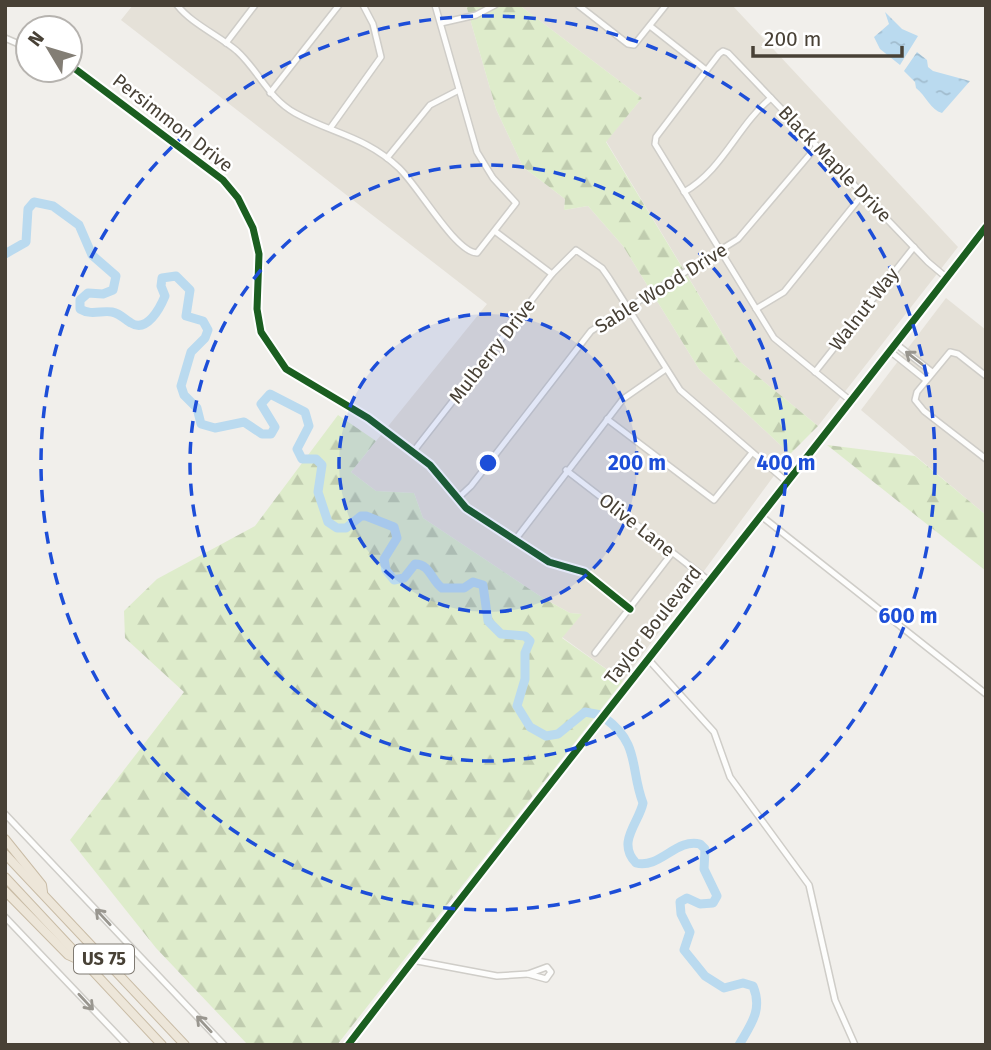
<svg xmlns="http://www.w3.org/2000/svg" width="991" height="1050" viewBox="0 0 991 1050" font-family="'Fira Sans',sans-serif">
<defs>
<pattern id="forest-firs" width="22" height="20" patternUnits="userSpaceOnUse" patternTransform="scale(1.75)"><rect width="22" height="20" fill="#deeccb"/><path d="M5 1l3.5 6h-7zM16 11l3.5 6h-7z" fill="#c0ccaf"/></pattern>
<pattern id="water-ripples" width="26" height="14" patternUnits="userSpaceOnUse" patternTransform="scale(1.75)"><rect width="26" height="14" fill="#badaef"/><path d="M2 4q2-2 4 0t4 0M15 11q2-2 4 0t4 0" fill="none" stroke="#a1bcce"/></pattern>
</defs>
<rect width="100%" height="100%" fill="#f1efeb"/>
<!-- residential -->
<g fill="#e5e1d8">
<path d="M133,5H466L496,109L523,167L565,199L564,210L588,206L623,246L699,369L790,454L623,681L562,637L581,614L570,613L543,598L423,518L414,493L376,491L351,472L487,304L121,20Z"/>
<path d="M519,5H732L958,247L818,426L739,361L606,141L642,98Z"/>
<path d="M946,298L986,330V515L861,410Z"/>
</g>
<!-- forest -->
<g fill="url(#forest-firs)">
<path d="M466,5H519L642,98L606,142L739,361L818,426L790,454L699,369L623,246L588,206L564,210L565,199L523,167L496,109Z"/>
<path d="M338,415L376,441L351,472L376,491L414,493L423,518L543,598L570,613L582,614L562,638L623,681L337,1045H248L156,948L70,840L184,692L125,638L124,611L157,579L255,526Z"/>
<path d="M827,445L915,456L986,515V571Z"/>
</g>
<!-- water -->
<g fill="url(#water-ripples)">
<path d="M885,12L902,29L918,36L900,65L880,49L874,37L889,24Z"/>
<path d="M917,52L927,60L928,67L933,71L970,81L942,113C931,110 926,96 916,88L915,82L904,71Z"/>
</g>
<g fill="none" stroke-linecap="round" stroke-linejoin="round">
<!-- river -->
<g stroke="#badaef" stroke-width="9">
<path d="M5,254L26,242L28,209L34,202L53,206L79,225L92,255L116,276L113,290L103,294L88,293L80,300V309C92,316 101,310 112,312C121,314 124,319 131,323C147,333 160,308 165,296L161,286L162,278L176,276L190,290L186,316L203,321L208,330L205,338L191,352L181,386L184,395L197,408L201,424L215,428L244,422L262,434H271L275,427L261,404L270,394L305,412L309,426L297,449L302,459H316L322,465L318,492L328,522L337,528H346L361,516H366L394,527L397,538L384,559L386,570L394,580L404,578L415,564C430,564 431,580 442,588H464L473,582L483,585L488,621L501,634L525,636L530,641L525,653V679L517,706L530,727L546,736L558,734L585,712L601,715"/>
<path d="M606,719C640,744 630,769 643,803C639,823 616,842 636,863C660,869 676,838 700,844L705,849L704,869L717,896L713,903L700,904L687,898L680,902L681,914L690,932L684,950L705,976L724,988L743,983L753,986C763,1010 751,1024 739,1045"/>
</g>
<defs>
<g id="minor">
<path d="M177,5C192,24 218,35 237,51C259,71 268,98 295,113C333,134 365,136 399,168C419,187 455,252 477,253L516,203L493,178L477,152L435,5"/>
<path d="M578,5L628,44L634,45L666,5"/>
<path d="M441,23L476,15L495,5"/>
<path d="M650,26L706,70"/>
<path d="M5,38L28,48"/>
<path d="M226,43L255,5"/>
<path d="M70,65L223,180L238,198L253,228L259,254L257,309L261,332L286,369L368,418L430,465L466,508L549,562L584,572L630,609"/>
<path d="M270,93L339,5"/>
<path d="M331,127L381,57L373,24L363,5"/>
<path d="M387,158L430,105L459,90"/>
<path d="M684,192C723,170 737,126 771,98"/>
<path d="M496,232L552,274"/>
<path d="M756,309L784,292L863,194"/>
<path d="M896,344L932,372"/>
<path d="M891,352L926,380"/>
<path d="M815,372L914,247"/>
<path d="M986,376L958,354L950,352L917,392L915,400L924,411L986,459"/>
<path d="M852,402L774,338L655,144L656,137L719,54L723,51L728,53L928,262L947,278"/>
<path d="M607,419L714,500L751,454"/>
<path d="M413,452L552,274L576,250L602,268L609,278L680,390L787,482"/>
<path d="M566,470L708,580"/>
<path d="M457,499L471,486L591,331L738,239L817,146"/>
<path d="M760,515L986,694"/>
<path d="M515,540L623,399L666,369"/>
<path d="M595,653L672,553"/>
<path d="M648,659L714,732L730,777L809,885L835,1000L855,1045"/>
<path d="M5,814L224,1045"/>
<path d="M5,917L127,1045"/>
<path d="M412,960L497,976L528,974"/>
<path d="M547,967L551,972L546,979L528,974Z"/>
<path d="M348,1045C558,770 775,501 986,227"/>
</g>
<g id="highway">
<path d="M5,839L42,885L43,892"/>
<path d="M5,854L185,1045"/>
<path d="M5,877L162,1045"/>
<path d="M5,891L68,955L79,960"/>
</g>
</defs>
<!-- minor casing -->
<use href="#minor" stroke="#cfcdc8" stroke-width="8"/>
<!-- highway casing -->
<use href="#highway" stroke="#c9bca6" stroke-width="10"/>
<!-- minor -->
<use href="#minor" stroke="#fdfdfc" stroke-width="5"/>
<!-- highway -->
<use href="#highway" stroke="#ede6d9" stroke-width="8"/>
<defs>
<g id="cycleway">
<path d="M70,65L223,180L238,198L253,228L259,254L257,309L261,332L286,369L368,418L430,465L466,508L549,562L584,572L630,609"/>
<path d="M348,1045C558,770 775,501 986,227"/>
</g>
</defs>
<!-- cycleway casing -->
<use href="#cycleway" stroke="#fff" stroke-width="11"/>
<!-- cycleway -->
<use href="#cycleway" stroke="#1b5e20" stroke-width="7"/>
</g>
<!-- one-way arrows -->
<defs><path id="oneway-shaft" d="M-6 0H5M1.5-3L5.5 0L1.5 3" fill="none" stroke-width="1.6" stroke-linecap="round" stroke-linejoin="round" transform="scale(1.75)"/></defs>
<g stroke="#99968f">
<use href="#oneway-shaft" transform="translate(914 358) rotate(-142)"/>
<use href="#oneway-shaft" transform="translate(103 917) rotate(-133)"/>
<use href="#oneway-shaft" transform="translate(86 1002) rotate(47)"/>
<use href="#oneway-shaft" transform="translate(204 1024) rotate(-133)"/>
</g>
<!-- distance rings -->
<circle cx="488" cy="463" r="149" fill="#1d4ed8" fill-opacity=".12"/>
<g fill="none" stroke="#1d4ed8" stroke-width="3.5" stroke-dasharray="12 9">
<circle cx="488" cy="463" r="149"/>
<circle cx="488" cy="463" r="298"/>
<circle cx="488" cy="463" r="447"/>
</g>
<g text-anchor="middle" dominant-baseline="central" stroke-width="5" stroke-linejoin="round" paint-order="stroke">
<!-- shield labels -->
<rect fill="#fff" stroke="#7f7a72" stroke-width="2" x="74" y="944.5" width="60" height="29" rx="5"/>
<g font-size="18" font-weight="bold" fill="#484136">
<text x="104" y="959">US 75</text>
</g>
<!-- street labels -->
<g font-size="19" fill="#484136" stroke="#fff">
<text transform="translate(173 123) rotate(38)">Persimmon Drive</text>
<text transform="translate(835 164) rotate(46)">Black Maple Drive</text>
<text transform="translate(661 288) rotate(-32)">Sable Wood Drive</text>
<text transform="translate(864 309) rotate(-52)">Walnut Way</text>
<text transform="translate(492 351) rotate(-52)">Mulberry Drive</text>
<text transform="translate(637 525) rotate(38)">Olive Lane</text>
<text transform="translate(653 625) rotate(-52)">Taylor Boulevard</text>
</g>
</g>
<circle cx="488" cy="463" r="10" fill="#1d4ed8" stroke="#fff" stroke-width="3.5"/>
<g font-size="21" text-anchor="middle" font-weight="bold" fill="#1d4ed8" stroke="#fff" stroke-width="5" stroke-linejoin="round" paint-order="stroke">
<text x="637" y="470">200 m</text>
<text x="786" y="470">400 m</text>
<text x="908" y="623">600 m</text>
</g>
<!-- border -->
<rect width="991" height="1050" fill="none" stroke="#484136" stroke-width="14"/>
<!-- north arrow -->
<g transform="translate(49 49) rotate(308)"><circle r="33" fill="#ffffff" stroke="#b6b3af" stroke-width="2"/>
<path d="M0-5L12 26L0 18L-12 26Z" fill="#837e75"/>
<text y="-10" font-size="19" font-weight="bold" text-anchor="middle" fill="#484136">N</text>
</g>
<!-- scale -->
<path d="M753 46v10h149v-10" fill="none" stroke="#484136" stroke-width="3.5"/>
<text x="764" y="46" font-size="21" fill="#484136" stroke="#ffffff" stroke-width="5" paint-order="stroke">200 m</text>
</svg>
